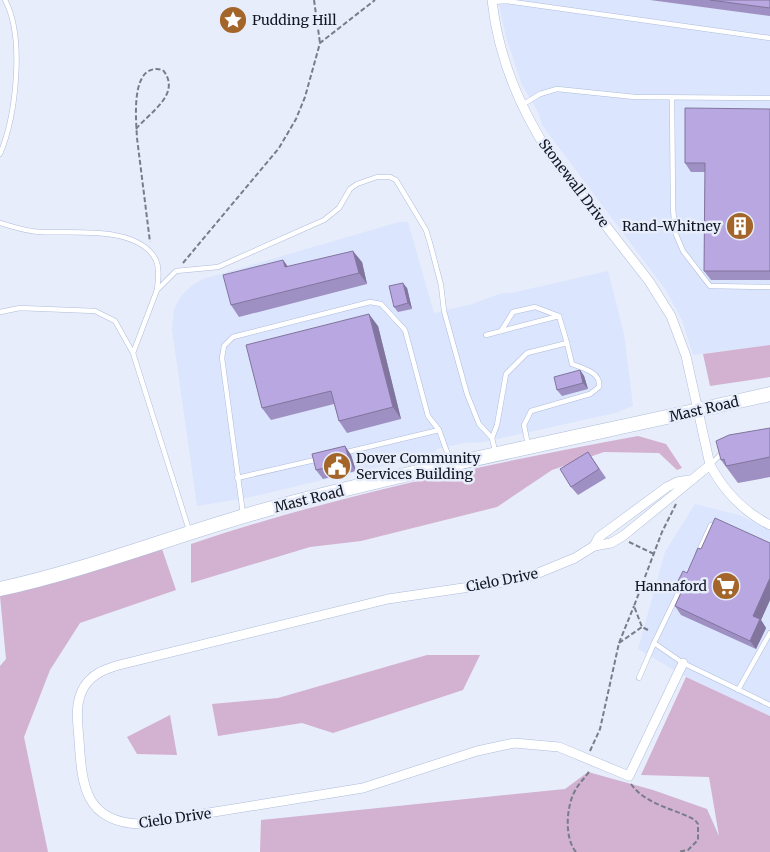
<svg xmlns="http://www.w3.org/2000/svg" width="770" height="852" viewBox="0 0 770 852" font-family="Merriweather,serif">
<rect width="100%" height="100%" fill="#e7edfa"/>
<!-- built -->
<g fill="#dbe5fd">
<path d="M498,0H770V345L693,355L682,320L665,289L542,125L539,114L522,85L506,37Z"/>
<path d="M399,222H408L434,313L472,304L502,293H511L608,271L624,334L633,406L615,413L484,442L464,443L437,449L434,454L246,498L197,506L172,329L174,309L181,296L191,286L203,279Z"/>
<path d="M695,504L739,515L770,530V716L686,677L638,649L665,552Z"/>
</g>
<!-- green -->
<g fill="#d3b1d0">
<path d="M770,345V377L710,386L703,354Z"/>
<path d="M638,436L666,444L682,468L677,470L659,453L604,452L552,470L497,507L361,541L310,547L191,583V544C336,495 488,464 638,436Z"/>
<path d="M162,549L176,590L80,623L50,670L24,737L48,852H0V666L6,659L0,596Z"/>
<path d="M427,655H480L463,690L333,733L302,723L218,736L212,704L278,698Z"/>
<path d="M686,677L770,716V852H260L261,820L565,789L588,772L653,790L707,809L719,836L709,777L641,775Z"/>
<path d="M170,715L177,755L137,754L127,737Z"/>
</g>
<g fill="none" stroke-linecap="round" stroke-linejoin="round">
<defs>
<g id="lane">
<path d="M492,2L506,1L770,38"/>
<path d="M672,98L673,208L675,232L683,251L710,286L770,287"/>
<path d="M522,105L540,94L557,89L635,97L770,98"/>
<path d="M0,154C16,116 25,37 5,0"/>
<path d="M0,223C14,227 27,232 41,232C74,234 138,225 156,260C160,269 158,280 157,290"/>
<path d="M0,312L20,308L95,311L115,321L133,353L189,530"/>
<path d="M501,331L513,312L535,307L559,316"/>
<path d="M486,335L559,316L567,343"/>
<path d="M133,353L157,290L176,271L218,267L324,220L339,208L350,189L357,184L377,177H390L396,180L426,230L430,243L441,285L444,311L467,394L479,424L492,438"/>
<path d="M495,451L492,438L497,425L506,374L527,353L567,343L572,364C584,369 601,372 599,387L590,394L531,411L524,425L528,445"/>
<path d="M343,453L439,430"/>
<path d="M711,464L723,452"/>
<path d="M237,478L319,459"/>
<path d="M243,514L222,358L224,346L233,337L370,302L381,304L405,330L428,416L439,430L451,463"/>
<path d="M698,553L711,525"/>
<path d="M682,585L654,643L683,663L770,705"/>
<path d="M639,678L654,643"/>
<path d="M738,690L770,633"/>
</g>
<g id="street">
<path d="M492,0C498,56 518,105 549,153L649,281L671,316L686,356L710,465C724,491 744,512 770,525"/>
<path d="M594,546L611,543L623,536L710,465"/>
<path d="M683,663L629,776L559,747L514,743L477,751L363,788L140,824C85,822 82,786 79,740C78,723 74,704 84,687C92,674 105,669 119,665L388,599L497,583L531,576L575,558L594,546L599,537L667,487L677,482L689,480"/>
</g>
<path id="secondary" d="M0,589C96,568 188,530 283,505C444,463 608,431 770,394"/>
</defs>
<!-- lane casing -->
<use href="#lane" stroke="#aebcdb" stroke-width="5.5"/>
<!-- street casing -->
<use href="#street" stroke="#aebcdb" stroke-width="10"/>
<!-- secondary casing -->
<use href="#secondary" stroke="#aebcdb" stroke-width="15"/>
<!-- path -->
<g stroke="#787d89" stroke-width="2" stroke-dasharray="5 2.5" stroke-linecap="butt">
<path d="M314,0L320,43"/>
<path d="M136,129C150,112 182,94 163,70C130,61 136,118 137,138L150,242"/>
<path d="M183,263L279,148L296,119L305,97L320,43L375,0"/>
<path d="M629,542L654,554"/>
<path d="M648,630L642,627L634,606L662,532L676,504"/>
<path d="M619,643L642,627"/>
<path d="M590,751L600,729L619,643L634,606"/>
<path d="M631,784C646,805 673,808 695,820L698,824V840L688,850L678,852"/>
<path d="M576,852C564,838 566,805 576,789C580,782 586,777 590,770"/>
</g>
<!-- lane -->
<use href="#lane" stroke="#fff" stroke-width="4.5"/>
<!-- street -->
<use href="#street" stroke="#fff" stroke-width="9"/>
<!-- secondary -->
<use href="#secondary" stroke="#fff" stroke-width="14"/>
</g>
<!-- wall -->
<g fill="#9e90c2">
<path d="M650,0H770V16Z"/>
<path d="M770,109V280H711L704,271L705,172H691L685,163Z"/>
<path d="M283,260L288,267L362,262L367,284L239,317L231,305Z"/>
<path d="M407,288L412,309L398,312L394,307Z"/>
<path d="M378,326L401,419L347,433L339,421L334,404L271,420L262,408Z"/>
<path d="M580,370L584,376L588,389L562,396L557,390Z"/>
<path d="M770,428V477L738,483L721,460Z"/>
<path d="M345,446L351,455L356,471L323,479L316,470Z"/>
<path d="M588,452L606,478L578,495L571,487Z"/>
<path d="M770,543V600L761,620L766,628L756,649L681,615L675,606L682,590L677,583L687,573L701,549Z"/>
</g>
<!-- shaded-wall -->
<g fill="#81759e">
<path d="M353,251L362,262L367,284L359,273Z"/>
<path d="M283,260L291,271L285,267Z"/>
<path d="M403,283L407,288L412,309L408,303Z"/>
<path d="M369,314L378,326L401,419L393,407Z"/>
<path d="M580,370L584,376L588,389L583,383Z"/>
<path d="M345,446L351,455L356,471L350,462Z"/>
<path d="M770,578V600L761,620L766,628L756,649L750,641L753,616Z"/>
</g>
<!-- building -->
<g fill="#b8a7e1" stroke="#81759e">
<path d="M710,0H770V8Z"/>
<path d="M685,108L770,109V271H704L705,163H685Z"/>
<path d="M353,251L359,273L231,305L223,275L283,260L285,267Z"/>
<path d="M403,283L408,303L394,307L389,286Z"/>
<path d="M369,314L393,407L339,421L331,391L262,408L246,345Z"/>
<path d="M580,370L583,383L557,390L554,377Z"/>
<path d="M770,428V457L726,466L724,459L721,460L716,441L729,435Z"/>
<path d="M345,446L350,462L316,470L312,454Z"/>
<path d="M588,452L599,469L571,487L560,469Z"/>
<path d="M715,518L770,543V578L753,616L760,619L750,641L675,606L684,586L677,583L683,571L687,573L698,548L701,549Z"/>
</g>
<!-- icons -->
<defs>
<symbol id="sight-disc" viewBox="-11 -11 22 22"><circle r="9.5" fill="#a3652a" stroke="#e7edfa"/><path d="M0-6L1.8-2.2L6-1.7L2.9 1.2L3.7 5.4L0 3.3L-3.7 5.4L-2.9 1.2L-6-1.7L-1.8-2.2Z" fill="#fff"/></symbol>
<symbol id="building-disc" viewBox="-11 -11 22 22"><circle r="9.5" fill="#a3652a" stroke="#e7edfa"/><path d="M-4-6H4V6H1V3H-1V6H-4ZM-2.5-4.3h1.7v1.8h-1.7ZM.8-4.3h1.7v1.8H.8ZM-2.5-1h1.7V.8h-1.7ZM.8-1h1.7V.8H.8Z" fill="#fff"/></symbol>
<symbol id="civic-disc" viewBox="-11 -11 22 22"><circle r="9.5" fill="#a3652a" stroke="#e7edfa"/><path d="M-.6-6.5H3V-4.5H.6V-3L4-1V1h2V6H-6V1h2V-1L-.6-3ZM-1.2 2.5V6h2.4V2.5Z" fill="#fff"/></symbol>
<symbol id="supermarket-disc" viewBox="-11 -11 22 22"><circle r="9.5" fill="#a3652a" stroke="#e7edfa"/><path d="M-6-5.5h2.5l.6 2H6L4.5 2H-2.5L-4.4-4H-6ZM-1.5 3.2a1.3 1.3 0 1 0 .1 0ZM3 3.2a1.3 1.3 0 1 0 .1 0Z" fill="#fff"/></symbol>
</defs>
<g fill-rule="evenodd">
<use href="#sight-disc" x="217" y="4" width="32" height="32"/>
<use href="#building-disc" x="724" y="210" width="32" height="32"/>
<use href="#civic-disc" x="321" y="450" width="32" height="32"/>
<use href="#supermarket-disc" x="710" y="570" width="32" height="32"/>
</g>
<g text-anchor="middle" dominant-baseline="central" stroke-width="5" stroke-linejoin="round" paint-order="stroke">
<!-- poi labels -->
<g font-size="14" fill="#111621" stroke="#e7edfa" text-anchor="start">
<text x="252" y="20">Pudding Hill</text>
<text x="721" y="226" text-anchor="end">Rand-Whitney</text>
<text x="356" y="458">Dover Community<tspan x="356" dy="16">Services Building</tspan></text>
<text x="707" y="586" text-anchor="end">Hannaford</text>
</g>
<!-- street labels -->
<g font-size="14" fill="#111621" stroke="#e7edfa">
<text transform="translate(574 183) rotate(53)">Stonewall Drive</text>
<text transform="translate(704 409) rotate(-13)">Mast Road</text>
<text transform="translate(309 499) rotate(-14)">Mast Road</text>
<text transform="translate(502 580) rotate(-11)">Cielo Drive</text>
<text transform="translate(175 818) rotate(-8)">Cielo Drive</text>
</g>
</g>
</svg>
